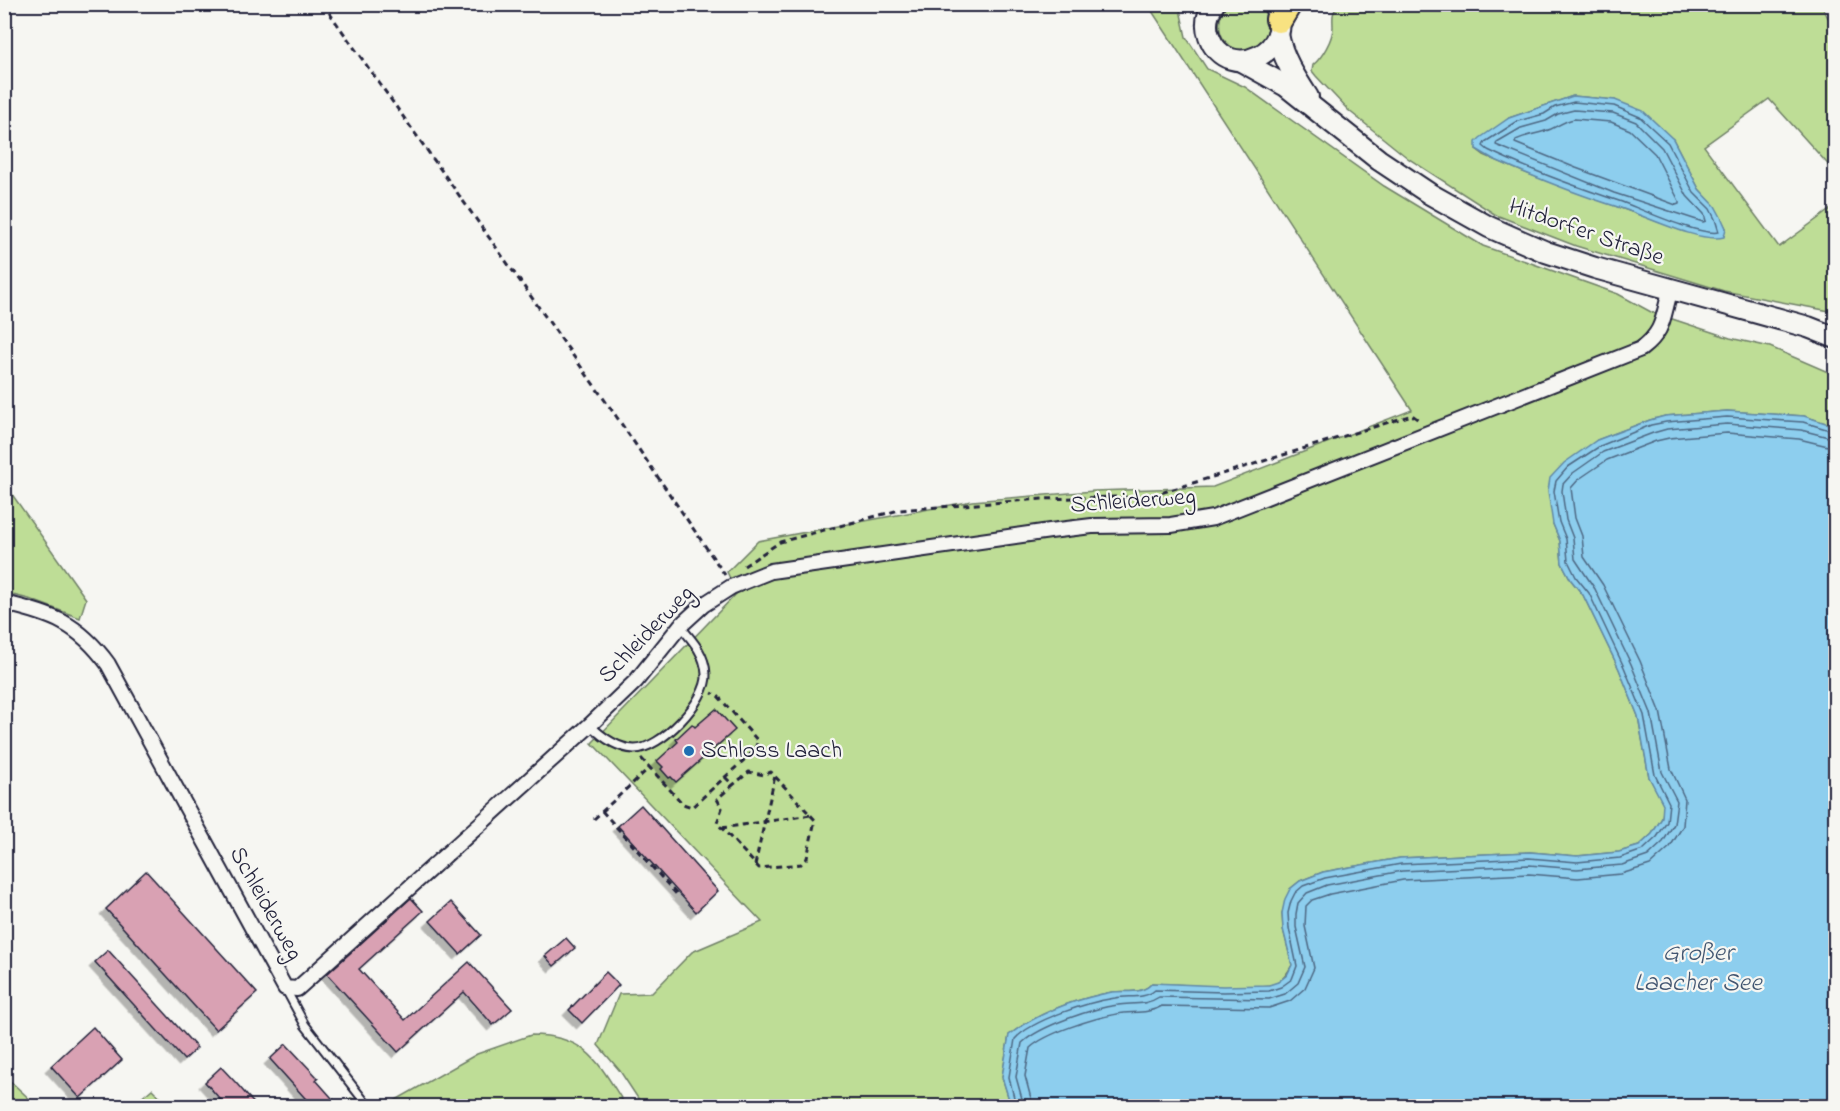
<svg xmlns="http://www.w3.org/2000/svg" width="1840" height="1111" viewBox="0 0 1840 1111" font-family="'Indie Flower',sans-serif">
<defs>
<filter id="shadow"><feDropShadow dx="-5.5" dy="5.5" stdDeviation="0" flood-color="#0004"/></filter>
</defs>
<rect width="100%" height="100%" fill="#f6f6f2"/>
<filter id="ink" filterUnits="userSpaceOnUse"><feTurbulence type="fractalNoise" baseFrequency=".0167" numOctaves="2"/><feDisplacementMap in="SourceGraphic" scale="12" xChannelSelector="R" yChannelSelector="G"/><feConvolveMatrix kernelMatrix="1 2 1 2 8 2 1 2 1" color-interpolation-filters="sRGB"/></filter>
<g filter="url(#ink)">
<!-- green -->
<g fill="#bedd96" stroke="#708068" stroke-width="1.5" fill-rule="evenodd">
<path d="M1262,4C1269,11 1270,17 1270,26C1270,32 1269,34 1265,39C1246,68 1203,39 1226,6Z"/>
<path d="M1148,5H1179L1186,37L1207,69L1245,87L1384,186L1483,246L1618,294L1651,312L1730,338L1770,347L1835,375V426L1804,416L1727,411L1665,416L1650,420L1597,440L1553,524L1560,541L1562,563L1571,580L1583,595L1619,669L1638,716L1649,777L1664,804L1662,818L1652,834L1639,846L1619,852L1577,856L1530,852L1400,858L1323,872L1300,881L1290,889L1282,913L1283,929L1292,965C1288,972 1284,979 1277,983C1259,991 1176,984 1152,983C1143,995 1126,990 1112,992C1076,999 1038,1013 1009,1035L1002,1077L1011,1106H643L620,1071L598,1045L619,994L652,993L692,952L762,922L592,743L737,593L727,572L758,541L972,501L1094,491L1213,487L1412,410Z"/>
<path d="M1339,5H1821L1835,30V172L1769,99L1704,146L1779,247L1835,206V312L1724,291L1576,246L1496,215L1409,159L1348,110L1316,76L1312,71L1313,65C1322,58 1333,39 1333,27C1333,17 1331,13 1339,5ZM1573,96L1615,100L1673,139L1699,189L1714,206L1726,228L1680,230L1523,172L1484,155L1476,149L1509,118Z"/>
<path d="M4,483L86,599L80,618L29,599L5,593Z"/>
<path d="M531,1035C588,1035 599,1064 626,1106H342L351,1098L358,1101L389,1104L477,1054Z"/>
<path d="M7,1078L37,1106H5V1083Z"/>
<path d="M152,1089L169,1106H132Z"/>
</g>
<!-- water -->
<g fill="#8dceee" stroke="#6289a6" stroke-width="1.5">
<path d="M1573,96L1615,100L1643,111L1673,139L1699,189L1715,206L1721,217L1726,228L1724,237C1701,244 1643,215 1618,207C1576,194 1534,177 1493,159L1476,149V142L1480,138L1509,118Z"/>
<path d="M1727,411L1804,416L1835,426V1106H1011L1002,1077L1009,1035C1038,1013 1076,999 1112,992C1125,990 1143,995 1152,983L1223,986L1269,985L1278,982L1287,975L1292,965L1283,929L1282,913L1285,899L1290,889L1300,881L1323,872L1400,858L1530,852L1577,856L1619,852L1639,846L1652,834L1662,818L1663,804L1649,777L1638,716L1619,669L1583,595L1571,580L1562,563L1560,541L1553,524L1548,491L1550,478L1564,463L1597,440L1650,420L1665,416Z"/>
</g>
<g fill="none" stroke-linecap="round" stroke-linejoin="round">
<!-- shore -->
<g stroke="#4d6783" stroke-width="1.5">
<path d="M1574,102L1614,106L1640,117L1668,143L1694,193L1710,209L1715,219L1719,232C1699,236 1643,210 1622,202C1577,187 1531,171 1488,150L1483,146L1485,142L1518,121L1544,114L1555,107Z"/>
<path d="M1574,110L1613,113L1636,122L1662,148L1687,196L1704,214L1706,221L1703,222L1614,193L1496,145L1497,142L1521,128L1546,121L1558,114Z"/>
<path d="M1574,119L1611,122L1630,130L1655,154L1679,201V204L1676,205L1576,168L1515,143L1516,140C1527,134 1539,134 1551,129C1559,125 1565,121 1574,119Z"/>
<path d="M1016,1106L1009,1077L1015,1039C1032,1020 1088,1002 1115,998C1129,995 1144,1000 1155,990L1223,992L1269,991L1281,987L1292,979L1297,966L1289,928L1288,913L1291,901L1295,893L1303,886L1325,878L1401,864L1529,858L1577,862L1620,858L1643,850L1657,837L1667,822L1669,803L1655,775L1644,715L1624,667L1589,593L1576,577L1568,561L1566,539L1559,522L1554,491L1556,481L1568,467L1600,446L1651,425L1666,422L1727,417L1803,422L1836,432"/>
<path d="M1024,1106L1016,1077L1022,1043C1040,1026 1093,1008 1118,1005C1132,1003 1146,1006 1159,997L1269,999L1285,994L1298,983L1305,967L1296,927V914L1298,903L1307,893L1327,885L1402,871L1529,865L1577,869L1622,865L1648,856L1663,842L1674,824L1677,801L1662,772L1651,713L1631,664L1595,589L1575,559L1573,538L1566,520L1562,491L1563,484L1573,473L1603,452L1653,433L1667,429L1727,424L1801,430L1836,439"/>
<path d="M1033,1106L1025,1076L1030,1048C1046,1033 1094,1018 1117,1014C1132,1011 1147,1015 1162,1006L1269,1008L1290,1001L1305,988L1314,968L1305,926L1306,906L1312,900L1330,894L1403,880L1529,874L1578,878L1621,874L1650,865L1670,847L1683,826L1685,799L1671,769L1660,711L1640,661L1603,585L1584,557L1582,536L1575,518L1571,488L1579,479L1607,460L1656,441L1669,438L1727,433L1799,439L1836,448"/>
</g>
</g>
<!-- building -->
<g fill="#d9a1b3" stroke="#22223b" stroke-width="1.5" filter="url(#shadow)">
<path d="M716,709L735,730L676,782L671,777L669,778L661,769L663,767L657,761L678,742L676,739L692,724L695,727Z"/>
<path d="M641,805L718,891L696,912L618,826Z"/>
<path d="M146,871L257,993L216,1030L106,909Z"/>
<path d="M411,898L423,911L359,969L405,1020L469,962L512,1009L493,1025L464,992L398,1052L327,974Z"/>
<path d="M451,902L481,935L460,954L430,921Z"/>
<path d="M566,938L575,948L554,966L545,956Z"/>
<path d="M108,950L197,1048L184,1060L95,962Z"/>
<path d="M606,972L619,985L582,1023L569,1010Z"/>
<path d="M93,1027L122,1060L80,1098L51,1066Z"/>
<path d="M286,1044L318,1078L316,1080L340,1107H313L270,1059Z"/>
<path d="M221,1067L237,1084L257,1107H227L205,1082Z"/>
</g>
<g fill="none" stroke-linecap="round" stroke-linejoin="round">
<defs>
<g id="lane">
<path d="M590,725C602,737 616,748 634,749C660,750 708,700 706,674C705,654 693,641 680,626"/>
<path d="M285,988L305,1025L368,1106"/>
</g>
<path id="street" d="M4,603C52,614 78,623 108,664L285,988L297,989L590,725L636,681L680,626L703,605L731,587L771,571L1050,531L1092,526L1171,525L1213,518L1641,349C1666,330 1662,316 1671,289"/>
<g id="secondary">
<path d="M1214,4C1207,14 1205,25 1209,36C1227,87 1302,49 1273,4"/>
<path d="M1278,34C1282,57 1295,77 1308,97"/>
<path d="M1241,61L1286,86L1379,160L1430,194L1489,227L1546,252L1595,268L1808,327L1836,338"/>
</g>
<path id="highway" d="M1279,19L1288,4"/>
</defs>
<!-- lane casing -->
<use href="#lane" stroke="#22223b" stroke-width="11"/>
<!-- street casing -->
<use href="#street" stroke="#22223b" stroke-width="18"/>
<!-- secondary casing -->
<use href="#secondary" stroke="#22223b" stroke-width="24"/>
<!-- highway casing -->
<use href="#highway" stroke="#22223b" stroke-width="30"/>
<!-- path -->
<g stroke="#22223b" stroke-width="3" stroke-dasharray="6 4.5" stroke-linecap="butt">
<path d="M323,4L616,416L725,575"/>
<path d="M744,566L780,542L899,510L1042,499L1151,496L1412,415L1420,421"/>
<path d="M641,758L683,804L692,807L754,751L758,741L718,696L712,693"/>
<path d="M725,777L733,785L717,799L722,808L717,823L759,868L801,864L807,858L815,820L771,772L764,775L749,772L733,785"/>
<path d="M602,811L679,897"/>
<path d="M594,819L649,768"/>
<path d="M721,828L811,815"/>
<path d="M755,865L775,776"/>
</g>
<!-- lane -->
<use href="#lane" stroke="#f6f6f2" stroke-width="7"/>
<!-- street -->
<use href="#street" stroke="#f6f6f2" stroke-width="14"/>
<!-- secondary -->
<use href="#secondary" stroke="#f6f6f2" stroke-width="20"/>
<!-- highway -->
<use href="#highway" stroke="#f8e281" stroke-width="26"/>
</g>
</g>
<!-- markers -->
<circle fill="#1f6fb2" stroke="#f6f6f2" stroke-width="2" cx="689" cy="751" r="6"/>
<g text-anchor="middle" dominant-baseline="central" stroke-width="4.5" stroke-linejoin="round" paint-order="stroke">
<!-- street labels -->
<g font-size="24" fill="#22223b" stroke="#f6f6f2">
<text transform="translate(1586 233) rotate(19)">Hitdorfer Straße</text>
<text transform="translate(1133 502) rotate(-4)">Schleiderweg</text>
<text transform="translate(647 635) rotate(-46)">Schleiderweg</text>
<text transform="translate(265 904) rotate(61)">Schleiderweg</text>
</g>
<!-- poi labels -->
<g font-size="24" fill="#22223b" stroke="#f6f6f2" text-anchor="start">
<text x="701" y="751">Schloss Laach</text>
</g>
<!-- water labels -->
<g font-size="26" font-style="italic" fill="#425671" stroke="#f6f6f2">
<text x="1698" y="954">Großer<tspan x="1698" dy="30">Laacher See</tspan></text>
</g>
</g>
<!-- margin -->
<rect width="1840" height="1111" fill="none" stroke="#f6f6f2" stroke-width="24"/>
<rect x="12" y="12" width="1816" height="1087" fill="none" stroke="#22223b" stroke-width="2" filter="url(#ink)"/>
</svg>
